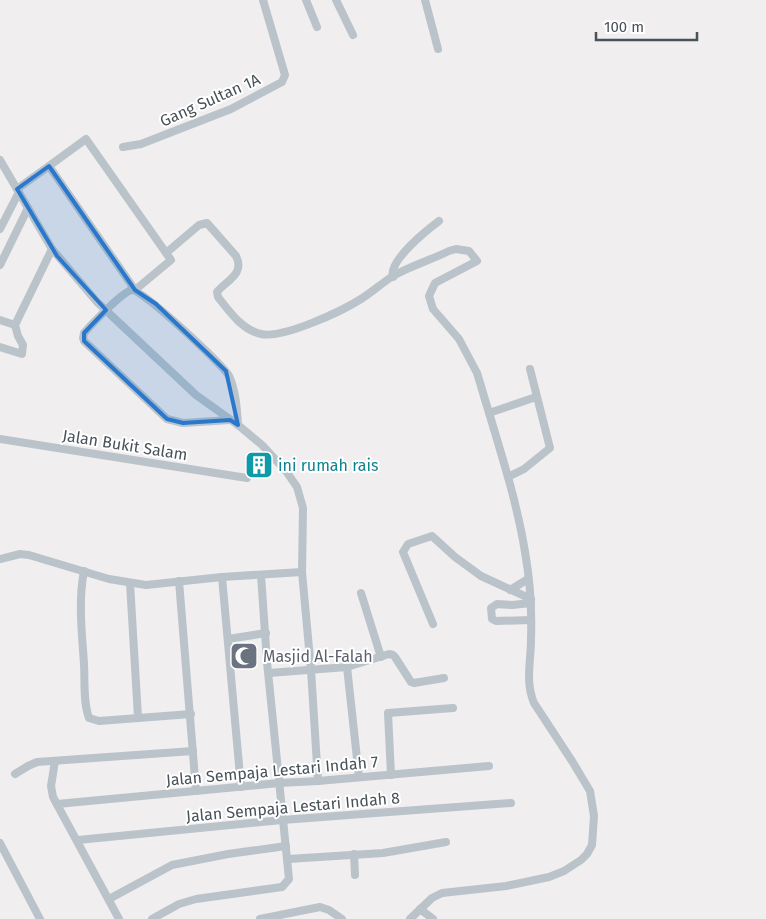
<svg xmlns="http://www.w3.org/2000/svg" width="766" height="919" viewBox="0 0 766 919" font-family="'Fira Sans',sans-serif">
<rect width="100%" height="100%" fill="#f0eeee"/>
<g fill="none" stroke-linecap="round" stroke-linejoin="round">
<!-- minor -->
<g stroke="#bac3c9" stroke-width="8">
<path d="M306,0L317,27"/>
<path d="M336,0L353,35"/>
<path d="M425,0L438,49"/>
<path d="M123,147L141,144L231,109L282,82L285,75L263,0"/>
<path d="M0,160L52,249L97,302L196,395L238,425L262,445L286,471L297,487L303,508L302,572L311,670L318,781"/>
<path d="M17,189L49,166L135,290L171,260L86,139L49,166"/>
<path d="M0,229L19,192"/>
<path d="M166,253L199,225L207,223L236,256C245,274 227,280 217,292L218,297C229,311 242,330 261,334C283,339 342,311 361,299C372,292 382,283 393,276C410,266 431,260 449,251L456,249L469,251L477,261L435,283L429,296L433,309L459,339L477,373L481,386C497,441 516,496 525,552C530,580 532,610 531,639C531,661 525,682 534,703L572,761L590,791L594,816L592,845L587,854L581,860L564,871L549,877L506,886L442,893L432,898L410,919"/>
<path d="M0,265L28,208"/>
<path d="M393,277C388,261 427,230 439,221"/>
<path d="M0,320L15,325"/>
<path d="M0,347L22,354L23,345L18,336L15,325L52,249"/>
<path d="M489,413L536,397"/>
<path d="M230,420L183,423L167,419L84,341L83,338L84,333C91,325 123,291 132,290C142,289 223,365 229,376C236,391 237,410 238,425"/>
<path d="M0,439L247,478"/>
<path d="M508,477L524,469L550,448L530,369"/>
<path d="M0,559L20,554L29,555L109,579L146,585L222,577L302,572"/>
<path d="M84,571C78,602 82,633 84,664C85,681 83,702 89,718L99,721L191,714"/>
<path d="M222,577L241,787"/>
<path d="M179,581L196,791"/>
<path d="M130,583L138,717"/>
<path d="M510,590L528,579"/>
<path d="M361,593L381,657"/>
<path d="M531,603L512,605L497,604L491,608L492,619L496,621L531,620"/>
<path d="M433,624L403,552L408,544L432,536L455,557L481,576L531,599"/>
<path d="M228,639L266,633"/>
<path d="M347,667L359,777"/>
<path d="M269,673L347,667L389,654L393,655L395,657L411,682L414,683L444,678"/>
<path d="M55,761L51,786L53,797L119,919"/>
<path d="M15,774L28,766L37,762L193,751"/>
<path d="M391,775L388,713L453,708"/>
<path d="M57,804L279,783L318,781L489,766"/>
<path d="M78,840L282,820L511,803"/>
<path d="M0,843L40,919"/>
<path d="M354,854L355,875"/>
<path d="M288,859L383,853L446,842"/>
<path d="M109,899L172,865L228,854L286,846"/>
<path d="M420,909L433,919"/>
<path d="M152,919L179,904L196,899L282,887L289,879L267,662L261,575"/>
<path d="M260,919L320,907L329,910L342,919"/>
</g>
</g>
<!-- marked area -->
<path fill="#2a78ce" fill-opacity="0.2" stroke="#2a78ce" stroke-width="4" stroke-linejoin="round" d="M49,166L135,290L156,304L226,371L238,425L230,420L183,423L167,419L84,341V333L106,310L57,256L17,189Z"/>
<!-- icons -->
<defs>
<symbol id="building-square" viewBox="-11 -11 22 22"><rect x="-9" y="-9" width="18" height="18" rx="4" fill="#0f9aa8" stroke="#fff"/><path d="M-4-6H4V6H1V3H-1V6H-4ZM-2.5-4.3h1.7v1.8h-1.7ZM.8-4.3h1.7v1.8H.8ZM-2.5-1h1.7V.8h-1.7ZM.8-1h1.7V.8H.8Z" fill="#fff"/></symbol>
<symbol id="mosque-square" viewBox="-11 -11 22 22"><rect x="-9" y="-9" width="18" height="18" rx="4" fill="#6b7280" stroke="#fff"/><path d="M3.5-4.9A6 6 0 1 0 3.5 4.9A5 5 0 1 1 3.5-4.9Z" fill="#fff"/></symbol>
</defs>
<g fill-rule="evenodd">
<use href="#building-square" x="243" y="449" width="32" height="32"/>
<use href="#mosque-square" x="228" y="640" width="32" height="32"/>
</g>
<g text-anchor="middle" dominant-baseline="central" stroke-width="4" stroke-linejoin="round" paint-order="stroke">
<!-- street labels -->
<g font-size="16" fill="#485259" stroke="#fff">
<text transform="translate(210 100) rotate(-24)">Gang Sultan 1A</text>
<text transform="translate(125 445) rotate(9)">Jalan Bukit Salam</text>
<text transform="translate(272 771) rotate(-5)">Jalan Sempaja Lestari Indah 7</text>
<text transform="translate(293 807) rotate(-5)">Jalan Sempaja Lestari Indah 8</text>
</g>
<!-- culture labels -->
<g font-size="16" fill="#0d838f" stroke="#fff" text-anchor="start">
<text x="278" y="465">ini rumah rais</text>
</g>
<!-- worship labels -->
<g font-size="16" fill="#5b616d" stroke="#fff" text-anchor="start">
<text x="263" y="656">Masjid Al-Falah</text>
</g>
</g>
<!-- scale -->
<path d="M596 32v8h101v-8" fill="none" stroke="#485259" stroke-width="2.5"/>
<text x="604" y="32" font-size="15" fill="#485259" stroke="#ffffff" stroke-width="4" paint-order="stroke">100 m</text>
</svg>
